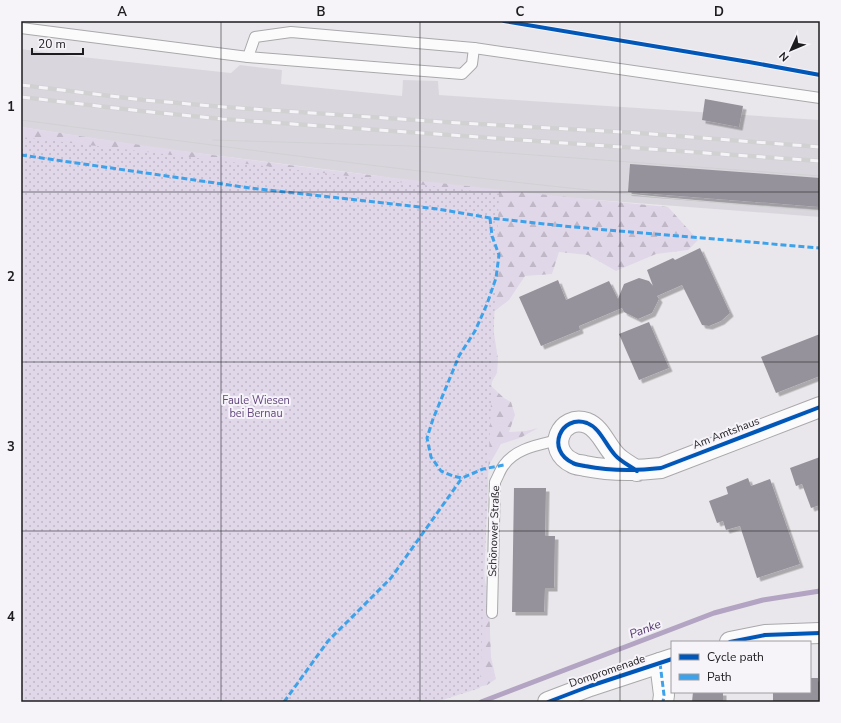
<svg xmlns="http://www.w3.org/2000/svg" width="841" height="723" viewBox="0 0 841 723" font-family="'Nunito Sans',sans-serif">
<defs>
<pattern id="forest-firs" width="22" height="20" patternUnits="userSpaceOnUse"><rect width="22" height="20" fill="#e0d7e9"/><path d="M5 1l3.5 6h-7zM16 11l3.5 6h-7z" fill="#c0b8c7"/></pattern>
<pattern id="park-dots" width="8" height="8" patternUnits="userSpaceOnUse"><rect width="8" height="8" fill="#e0d7e9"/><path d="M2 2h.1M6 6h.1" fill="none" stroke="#c0b8c7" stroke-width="1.8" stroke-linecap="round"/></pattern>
<filter id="shadow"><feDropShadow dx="3.5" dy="3.5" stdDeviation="0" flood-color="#0004"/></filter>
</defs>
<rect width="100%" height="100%" fill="#e9e7eb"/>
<!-- built -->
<path fill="#dad6de" d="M21,49L63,55L231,73L240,65L282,70L281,84L402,96L403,80L438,81L439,95L820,120V217L480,191L371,175L149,147L21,127Z"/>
<!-- forest -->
<path fill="url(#forest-firs)" d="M21,127C236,161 452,186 668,207L698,240L688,250L656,254L616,271L588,255L559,252L552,274L525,276L509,300L491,314L498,359L497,373L490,385L504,398L511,402L515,415L509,432L526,431L538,428L520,438L501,444L488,467L487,515L481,556L489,603L491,657L496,679L487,685L471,689L21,165Z"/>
<!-- park -->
<path fill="url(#park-dots)" d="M21,137L499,194L480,688L436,702H21Z"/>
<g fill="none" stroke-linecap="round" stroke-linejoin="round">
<!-- stream -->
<path stroke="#b2a4c2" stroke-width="5" d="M481,702L714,613L763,600L820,591"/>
</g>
<!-- building -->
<g fill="#96929b" filter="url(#shadow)">
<path d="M705,99L743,106L739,127L702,120Z"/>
<path d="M630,164L820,178V207L628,192Z"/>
<path d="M700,248L730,313L721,321L709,326L702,325L682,285L657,296L659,299L652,313L638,319L624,312L622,308L579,326L580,330L541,346L519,297L558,280L566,300L609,281L618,299L624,284L639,278L649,281L653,286L647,270L673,258L675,260Z"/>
<path d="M649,322L669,368L639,380L619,334Z"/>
<path d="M820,334V376L776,393L761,357Z"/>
<path d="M820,457V505L811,508L802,484L796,486L790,468Z"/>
<path d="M748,478L751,486L770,479L800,564L757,578L740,526L726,530L723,521L717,523L709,501L728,494L726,487Z"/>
<path d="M514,488H546L545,536H555L554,588H545L544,612H512Z"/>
<path d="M810,678H818V702H773V692H810Z"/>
<path d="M693,692H723V702H692Z"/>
</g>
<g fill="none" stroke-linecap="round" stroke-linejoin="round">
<defs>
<g id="service">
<path d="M21,28L248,57L462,74L472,64L474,48"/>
<path d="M248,57L255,37L291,32L474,48L820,98"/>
<path d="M492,613L495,482C498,477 500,470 504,465C516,448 539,445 558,440"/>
</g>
<g id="minor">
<path d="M637,471C630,466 620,461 615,455C605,444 600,428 587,423C561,414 545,450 573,463C576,465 581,465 585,466C610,471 635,471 661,468L820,407"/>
<path d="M730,642L765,635L820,633"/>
<path d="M660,663L664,695L663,702"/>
<path d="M548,702L590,686L672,659"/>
</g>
</defs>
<!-- service casing -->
<use href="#service" stroke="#a9a8ab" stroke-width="12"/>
<!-- minor casing -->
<use href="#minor" stroke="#a9a8ab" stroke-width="22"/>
<!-- service -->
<use href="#service" stroke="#fcfbfc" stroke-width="10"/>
<!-- minor -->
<use href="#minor" stroke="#fcfbfc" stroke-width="20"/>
<!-- tram -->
<g stroke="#d1d1d2" stroke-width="1">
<path d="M21,120C287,155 553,191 820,211"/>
<path d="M213,140L411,146L820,176"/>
</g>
<defs>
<g id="rail">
<path d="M21,85L143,100L224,107L444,122L638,133L820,147"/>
<path d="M21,97L141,111L222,119L820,161"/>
</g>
</defs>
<!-- rail casing -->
<use href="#rail" stroke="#d1d1d2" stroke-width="4.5"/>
<!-- rail -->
<use href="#rail" stroke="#f6f3f9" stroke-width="3" stroke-dasharray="9" stroke-linecap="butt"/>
<!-- quiet -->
<g stroke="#3da2ea" stroke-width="3" stroke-dasharray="6 3" stroke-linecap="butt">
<path d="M21,155L250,188L438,209L490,218L573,227L820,248"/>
<path d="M490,218L492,236L499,255L496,278L487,304L475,331L459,356L433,419L427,438L431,457L441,471L453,476L462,478L483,469L504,465"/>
<path d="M660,663L664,695L663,702"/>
<path d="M284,702L328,641L391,578L462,478"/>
</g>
<defs>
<g id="cycleway">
<path d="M504,21L749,62L820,75"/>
<path d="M637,471C630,466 620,461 615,455C605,444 600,428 587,423C561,414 545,450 573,463C576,465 581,465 585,466C610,471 635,471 661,468L820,407"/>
<path d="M730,642L765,635L820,633"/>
<path d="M548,702L590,686L672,659"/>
</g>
</defs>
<!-- cycleway casing -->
<use href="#cycleway" stroke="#f6f3f9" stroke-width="6"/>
<!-- cycleway -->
<use href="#cycleway" stroke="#0057b8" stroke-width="4"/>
</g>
<!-- grid -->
<path fill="none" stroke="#1d1c1e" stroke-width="1" stroke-opacity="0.55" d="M221,21V702M420,21V702M620,21V702M21,192H820M21,362H820M21,531H820"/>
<g text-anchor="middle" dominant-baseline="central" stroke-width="4" stroke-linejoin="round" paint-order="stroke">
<!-- park labels -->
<g font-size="11" fill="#63487f" stroke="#f6f3f9">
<text x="256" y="400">Faule Wiesen<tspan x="256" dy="13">bei Bernau</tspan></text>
</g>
<!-- street labels -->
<g font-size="11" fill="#1d1c1e" stroke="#f6f3f9">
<text transform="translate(726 433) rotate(-21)">Am Amtshaus</text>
<text transform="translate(494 531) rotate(-88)">Schönower Straße</text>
<text transform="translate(607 671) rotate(-19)">Dompromenade</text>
</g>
<!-- water labels -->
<g font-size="12" font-style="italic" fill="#53386e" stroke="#f6f3f9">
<text transform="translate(645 629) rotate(-21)">Panke</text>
</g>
</g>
<!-- border -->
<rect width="841" height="723" fill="none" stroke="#f6f3f9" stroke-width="44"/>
<!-- legend -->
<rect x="671" y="641" width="140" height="52" fill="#f6f3f9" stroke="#9f9da1"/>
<rect x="679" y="654" width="20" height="6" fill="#0057b8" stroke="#9f9da1"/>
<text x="707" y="661" font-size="12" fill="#1d1c1e">Cycle path</text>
<rect x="679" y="674" width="20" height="6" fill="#3da2ea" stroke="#9f9da1"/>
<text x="707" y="681" font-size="12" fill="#1d1c1e">Path</text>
<!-- north arrow -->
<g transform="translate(791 50) rotate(226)" stroke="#f6f3f9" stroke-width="3" paint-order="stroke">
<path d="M0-3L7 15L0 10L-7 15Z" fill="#1d1c1e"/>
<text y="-6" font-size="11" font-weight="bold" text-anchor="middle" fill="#1d1c1e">N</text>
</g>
<!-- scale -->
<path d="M32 48v6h51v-6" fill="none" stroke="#1d1c1e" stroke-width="2"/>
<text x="38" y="48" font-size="12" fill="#1d1c1e" stroke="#f6f3f9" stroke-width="3" paint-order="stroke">20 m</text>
<rect x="22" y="22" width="797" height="679" fill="none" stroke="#1d1c1e" stroke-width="1.5"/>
<g font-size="13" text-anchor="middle" font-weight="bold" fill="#1d1c1e">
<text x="122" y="16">A</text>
<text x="321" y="16">B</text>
<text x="520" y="16">C</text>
<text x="719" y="16">D</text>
<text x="11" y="111">1</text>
<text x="11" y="281">2</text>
<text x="11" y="451">3</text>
<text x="11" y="621">4</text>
</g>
</svg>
